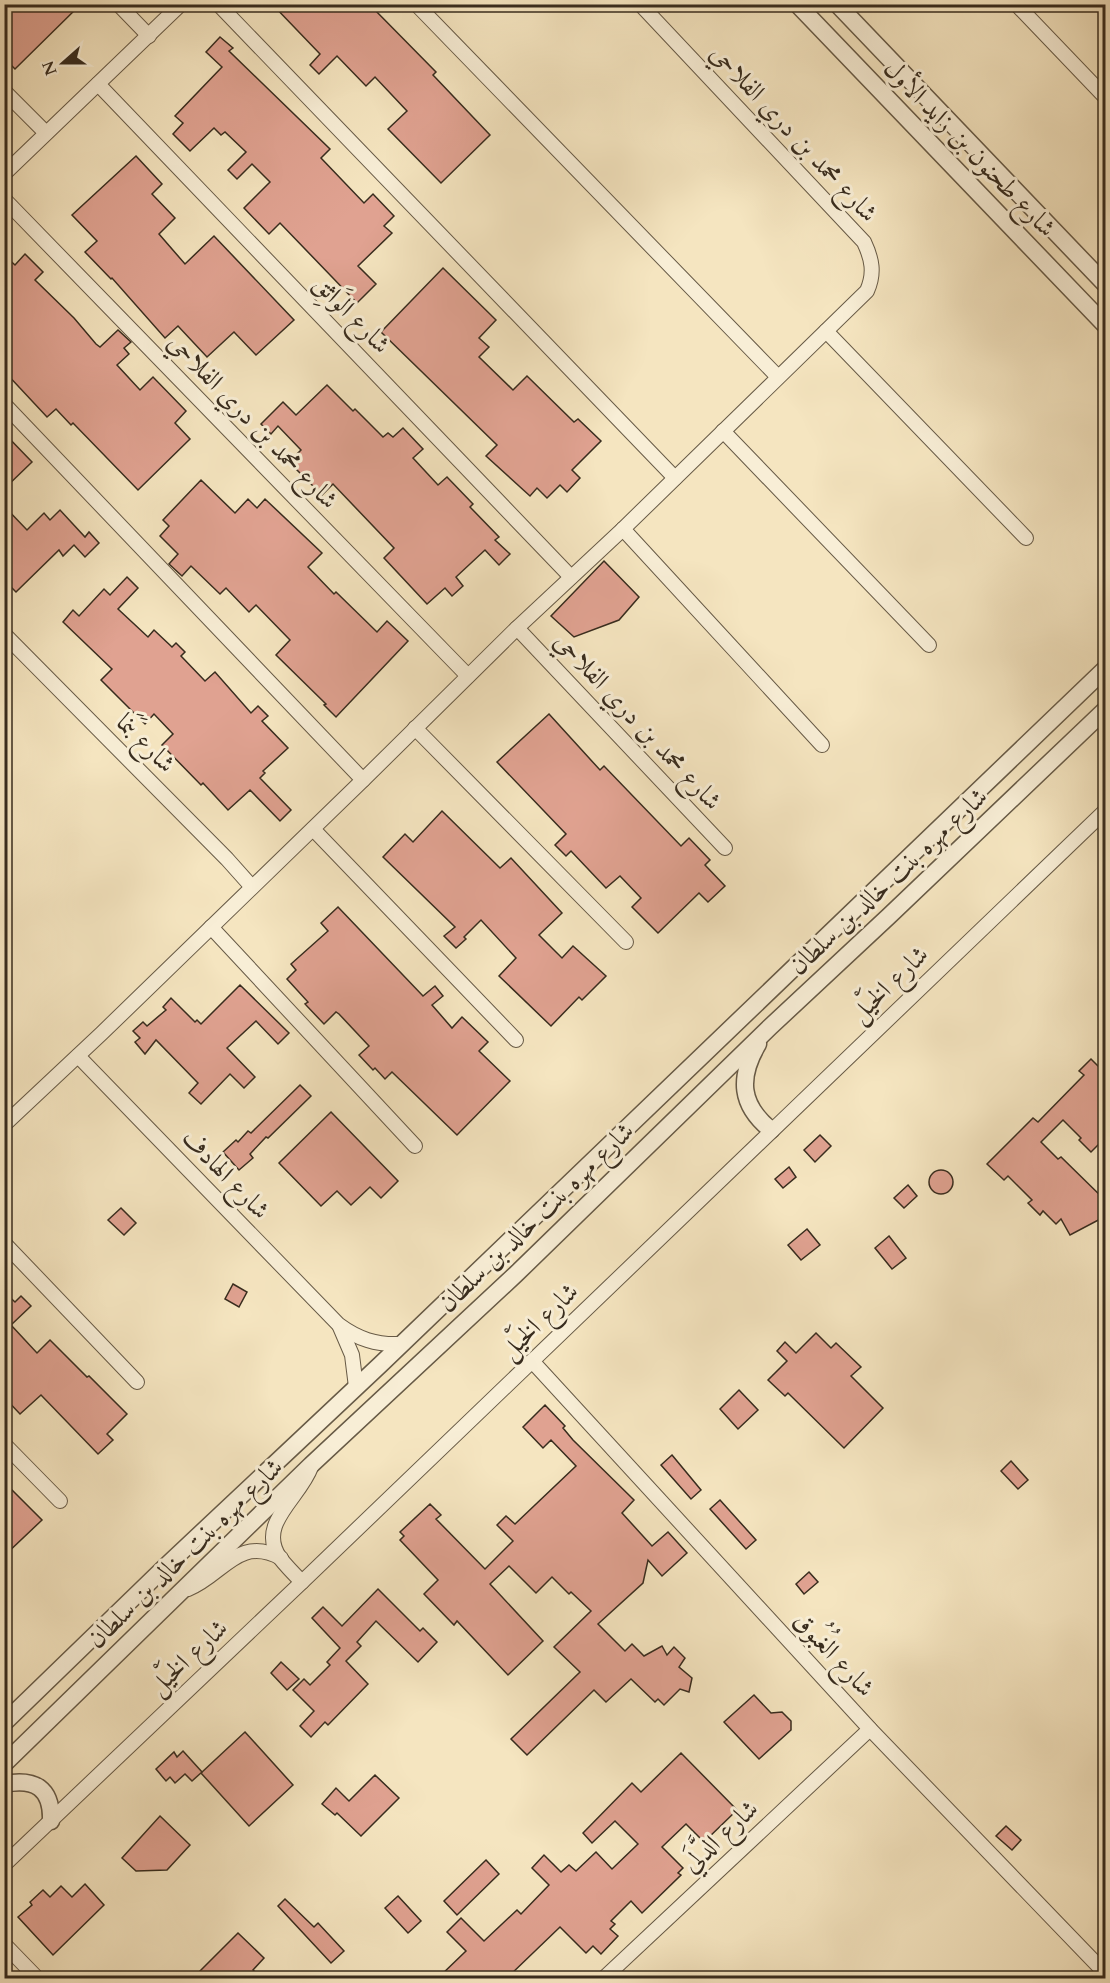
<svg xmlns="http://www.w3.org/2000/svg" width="1110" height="1983" viewBox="0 0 1110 1983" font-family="Cardo,Amiri,serif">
<rect width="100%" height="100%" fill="#f5e5c0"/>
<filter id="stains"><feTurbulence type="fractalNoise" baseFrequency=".00333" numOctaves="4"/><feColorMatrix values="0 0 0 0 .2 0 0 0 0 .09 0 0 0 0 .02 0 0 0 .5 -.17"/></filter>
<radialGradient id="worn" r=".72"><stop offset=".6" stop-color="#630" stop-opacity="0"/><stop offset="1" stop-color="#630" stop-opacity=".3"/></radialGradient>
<!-- building -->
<g fill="#e0a291" stroke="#382c1e" stroke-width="1.5">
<path d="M4,4H81L15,69L4,58Z"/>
<path d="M272,4H369L436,72L433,75L490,135L441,183L388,129L407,111L375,77L366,86L337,56L319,74L310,65L320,54Z"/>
<path d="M220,37L233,48L229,51L330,149L321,158L364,203L373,194L394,216L384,226L392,233L358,266L376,284L357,303L280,223L269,234L244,208L270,182L252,164L237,179L228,170L246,152L225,132L221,135L214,128L190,151L173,134L183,123L175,116L222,67L206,52Z"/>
<path d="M136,156L162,184L152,194L175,218L159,234L185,264L214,236L294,320L256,355L234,332L207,357L178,326L165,338L112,278L111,279L85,252L97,241L72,215Z"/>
<path d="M25,254L43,272L35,280L74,318L96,344L100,347L118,330L131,342L124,348L129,354L117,365L140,390L153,377L186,411L175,423L190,439L138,490L73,423L71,425L56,409L47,417L4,371V255L15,265Z"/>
<path d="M443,268L496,320L479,338L489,347L479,357L513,390L527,376L574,422L578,419L601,441L572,470L580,478L567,492L560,485L547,498L537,488L530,496L486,456L497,445L381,332Z"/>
<path d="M327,385L353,411L355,409L383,437L388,433L393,437L403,428L423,449L413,458L438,485L447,477L473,504L470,507L499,537L495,540L510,554L499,565L485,550L456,577L463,586L452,596L445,588L427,604L384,558L394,548L333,484L322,495L289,462L301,450L278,426L271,434L261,424L283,402L296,415Z"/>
<path d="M4,433L32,462L4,489Z"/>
<path d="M201,480L235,513L248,499L257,508L265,499L322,553L308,567L334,594L336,592L377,632L387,621L408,641L336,717L324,705L326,704L276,655L290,640L256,605L249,612L226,588L220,594L191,566L182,576L169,564L178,554L160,536L169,526L163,520Z"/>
<path d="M4,506L27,530L44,513L50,520L60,510L85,537L89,532L99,543L85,557L74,545L63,556L59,550L16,592L4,580Z"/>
<path d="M604,561L639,597L619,620L574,637L551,616Z"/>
<path d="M127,577L138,588L118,609L148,637L154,630L172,647L176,643L185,652L181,656L205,681L215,672L251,713L258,706L268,716L262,721L288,748L263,771L265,773L260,778L291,810L280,821L250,790L228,810L203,783L201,785L162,745L173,734L154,714L145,724L101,680L112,669L63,622L73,610L79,616L104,589L110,595Z"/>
<path d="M549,714L600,770L604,766L681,846L689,838L710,860L705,865L725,886L708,902L699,893L658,933L632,907L641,898L620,876L606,888L571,851L566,856L555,845L566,834L497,762Z"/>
<path d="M442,811L500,868L511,858L562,913L539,935L562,958L573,946L606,976L582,1000L579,997L551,1026L499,976L516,958L481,920L464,937L466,939L456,948L444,936L455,927L383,857L405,834L413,842Z"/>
<path d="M338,907L423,996L435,986L443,996L432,1005L452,1028L462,1017L488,1042L479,1051L510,1081L457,1135L392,1072L385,1079L375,1068L373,1070L359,1055L369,1046L339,1014L336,1012L324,1024L305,1004L308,1002L287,979L296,970L291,964L328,931L321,923Z"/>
<path d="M240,985L289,1033L278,1044L256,1021L227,1048L255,1077L244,1088L230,1074L201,1104L189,1093L198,1083L156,1040L145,1054L135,1042L140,1038L133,1031L143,1022L147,1026L166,1010L163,1007L171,998L195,1022L197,1020L201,1024Z"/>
<path d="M1091,1059L1106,1074V1137L1091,1152L1079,1140L1081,1138L1063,1120L1041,1142L1058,1159L1061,1157L1106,1201V1216L1070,1235L1061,1219L1056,1224L1043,1211L1040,1215L1028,1203L1032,1200L1008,1176L1004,1180L987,1164L1033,1118L1038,1122L1084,1075L1079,1071Z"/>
<path d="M300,1085L311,1096L268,1138L266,1137L250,1154L253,1158L239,1170L223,1152L236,1140L238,1142L248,1131L251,1133Z"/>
<path d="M331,1112L398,1181L381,1198L370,1187L351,1205L337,1191L321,1206L279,1163Z"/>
<path d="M820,1135L831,1146L815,1162L804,1150Z"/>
<path d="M789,1167L796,1177L783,1188L775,1179Z"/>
<circle cx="941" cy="1182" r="12"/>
<path d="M908,1185L917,1196L904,1208L894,1198Z"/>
<path d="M121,1208L136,1223L124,1235L108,1220Z"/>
<path d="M807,1229L820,1245L801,1260L788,1245Z"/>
<path d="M889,1236L906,1258L892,1269L875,1248Z"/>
<path d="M233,1284L247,1292L239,1307L225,1299Z"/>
<path d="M4,1292L15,1302L21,1296L31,1306L11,1325L37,1353L50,1340L87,1377L89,1376L127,1414L107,1434L113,1440L98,1454L41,1395L20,1414L4,1397Z"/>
<path d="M816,1333L831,1348L836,1343L861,1367L851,1376L883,1408L844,1448L788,1393L785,1396L768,1380L787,1361L777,1351L785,1342L796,1353Z"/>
<path d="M739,1390L758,1410L738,1429L720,1409Z"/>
<path d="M545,1405L565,1426L563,1428L573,1440L634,1500L622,1513L652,1546L668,1532L687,1553L662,1576L648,1560L643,1583L598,1624L625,1651L632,1644L644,1656L662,1646L667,1655L674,1647L685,1658L679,1667L692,1678L689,1692L680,1689L664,1705L658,1699L655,1702L631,1679L606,1702L594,1690L527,1755L511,1739L580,1672L554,1647L591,1611L571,1592L569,1594L552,1577L536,1593L509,1566L490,1584L543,1641L508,1675L457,1621L454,1625L424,1594L438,1580L400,1540L404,1536L400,1532L430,1504L441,1515L436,1519L485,1569L513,1541L497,1525L506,1516L515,1524L576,1466L551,1440L543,1448L523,1427Z"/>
<path d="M672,1455L701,1490L691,1499L661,1465Z"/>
<path d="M1011,1461L1028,1480L1018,1489L1001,1471Z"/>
<path d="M4,1482L42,1520L4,1556Z"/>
<path d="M720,1500L756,1540L746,1549L710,1509Z"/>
<path d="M809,1572L818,1582L804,1594L796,1584Z"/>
<path d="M378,1589L420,1631L423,1628L437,1642L418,1662L376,1621L357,1642L361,1646L346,1661L368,1684L328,1725L325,1722L311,1737L300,1726L314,1711L293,1690L304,1679L310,1685L330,1665L327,1662L340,1648L312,1618L323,1607L342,1626Z"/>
<path d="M281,1662L299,1679L287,1690L271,1673Z"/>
<path d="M754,1695L771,1713L782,1712L791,1721V1730L759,1759L724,1722Z"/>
<path d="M245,1732L293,1785L249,1826L201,1773Z"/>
<path d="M183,1751L202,1772L192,1781L185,1774L175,1783L170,1777L166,1781L156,1769L174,1752L177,1757Z"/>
<path d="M681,1753L737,1810L704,1842L686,1824L662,1847L683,1868L678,1873L681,1875L642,1913L631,1901L611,1921L615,1924L610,1929L618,1936L601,1954L593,1946L586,1953L560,1927L507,1978H438L466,1951L447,1932L461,1918L484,1941L517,1910L521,1914L549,1885L532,1868L544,1855L561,1872L569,1865L576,1871L596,1852L612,1869L638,1844L615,1821L592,1843L583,1833L632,1783L641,1792Z"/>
<path d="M375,1775L399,1798L361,1836L337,1813L335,1815L322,1804L336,1788L349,1801Z"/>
<path d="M160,1816L190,1845L167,1870L136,1871L122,1858Z"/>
<path d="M1006,1826L1021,1840L1012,1850L996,1836Z"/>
<path d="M486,1860L499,1874L457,1915L444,1901Z"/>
<path d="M85,1884L104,1905L53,1955L18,1917L32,1905L30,1902L43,1890L50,1897L61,1886L72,1897Z"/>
<path d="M398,1896L421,1921L408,1933L385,1908Z"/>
<path d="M285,1899L314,1927L318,1923L344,1951L331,1963L278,1906Z"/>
<path d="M238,1933L264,1958L253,1970L262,1978H193Z"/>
</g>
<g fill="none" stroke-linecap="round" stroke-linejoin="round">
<defs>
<g id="minor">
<path d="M118,4L149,36"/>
<path d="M218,4L675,478"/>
<path d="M416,4L778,377"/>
<path d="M1016,4L1106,98"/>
<path d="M98,84L571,577"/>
<path d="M4,91L46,133"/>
<path d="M4,174L181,4"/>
<path d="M4,199L468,676"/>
<path d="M826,331L1026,538"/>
<path d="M4,404L363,780"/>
<path d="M723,431L929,645"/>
<path d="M623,529L822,745"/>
<path d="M517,628L725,848"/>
<path d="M4,634L227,859L252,887"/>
<path d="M415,728L626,942"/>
<path d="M313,829L516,1040"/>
<path d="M211,927L415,1146"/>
<path d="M78,1056L339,1325C358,1339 376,1345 400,1344"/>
<path d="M4,1125L102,1033L363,780L517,628L623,529L867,291C875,273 872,259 864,242L640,4"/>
<path d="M4,1243L137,1382"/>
<path d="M340,1327L352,1355L356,1387"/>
<path d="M532,1361L870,1729L1106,1974"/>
<path d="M4,1444L60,1501"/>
<path d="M302,1582C295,1575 287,1567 280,1558C256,1524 300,1498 311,1467"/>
<path d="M188,1589C223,1575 238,1535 281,1558"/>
<path d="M4,1865L302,1582L1106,810"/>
<path d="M4,1944L37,1978"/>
<path d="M604,1978L870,1729"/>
</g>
<g id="tertiary">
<path d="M797,4L1106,326"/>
<path d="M837,4L1106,285"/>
<path d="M758,1044C738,1078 740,1105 771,1130"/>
<path d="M4,1723L165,1567L381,1364L1106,668"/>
<path d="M4,1764L311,1465L516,1274L770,1027L889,916L1106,709"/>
<path d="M4,1784C35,1778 52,1788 51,1821"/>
</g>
</defs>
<!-- minor casing -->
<use href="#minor" stroke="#675a46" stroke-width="16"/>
<!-- tertiary casing -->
<use href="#tertiary" stroke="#675a46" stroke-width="19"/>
<!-- minor -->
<use href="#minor" stroke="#f8eed6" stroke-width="14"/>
<!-- tertiary -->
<use href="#tertiary" stroke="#f8eed6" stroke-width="16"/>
</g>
<g text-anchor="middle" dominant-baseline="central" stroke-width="6" stroke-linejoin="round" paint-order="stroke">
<!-- street labels -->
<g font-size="26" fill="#382c1e" stroke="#f8eed6">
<text transform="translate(794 133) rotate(47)">شارع محمد بن دري الفلاحي</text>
<text transform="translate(970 148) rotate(46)">شارع طحنون بن زايد الأول</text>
<text transform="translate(352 314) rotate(46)">شارع الوَاثِق</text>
<text transform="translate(253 421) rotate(46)">شارع محمد بن دري الفلاحي</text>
<text transform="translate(638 721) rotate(47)">شارع محمد بن دري الفلاحي</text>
<text transform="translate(146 743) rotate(45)">شارع بَنَما</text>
<text transform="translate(888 881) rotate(-43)">شارع مهره بنت خالد بن سلطان</text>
<text transform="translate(889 984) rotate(-44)">شارع الخَيْل</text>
<text transform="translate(226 1174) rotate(46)">شارع الهادف</text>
<text transform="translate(536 1217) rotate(-44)">شارع مهره بنت خالد بن سلطان</text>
<text transform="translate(539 1321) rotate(-44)">شارع الخَيْل</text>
<text transform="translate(185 1553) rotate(-44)">شارع مهره بنت خالد بن سلطان</text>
<text transform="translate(834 1654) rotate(47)">شارع الغُبُوق</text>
<text transform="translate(188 1657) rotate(-43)">شارع الخَيْل</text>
<text transform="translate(720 1836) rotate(-43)">شارع الدَّلَي</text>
</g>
</g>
<!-- margin -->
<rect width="1110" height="1983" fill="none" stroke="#f5e5c0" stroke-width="24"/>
<rect x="6" y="6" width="1098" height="1971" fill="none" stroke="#382c1e" stroke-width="3"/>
<rect x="12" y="12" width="1086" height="1959" fill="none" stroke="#382c1e" stroke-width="1.5"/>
<!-- north arrow -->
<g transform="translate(63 63) rotate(249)" stroke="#f8eed6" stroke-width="4.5" paint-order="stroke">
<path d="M0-4.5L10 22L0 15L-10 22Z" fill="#382c1e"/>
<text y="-9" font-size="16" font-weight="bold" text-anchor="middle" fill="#382c1e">N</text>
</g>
<rect width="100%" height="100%" filter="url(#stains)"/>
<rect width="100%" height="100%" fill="url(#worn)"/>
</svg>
